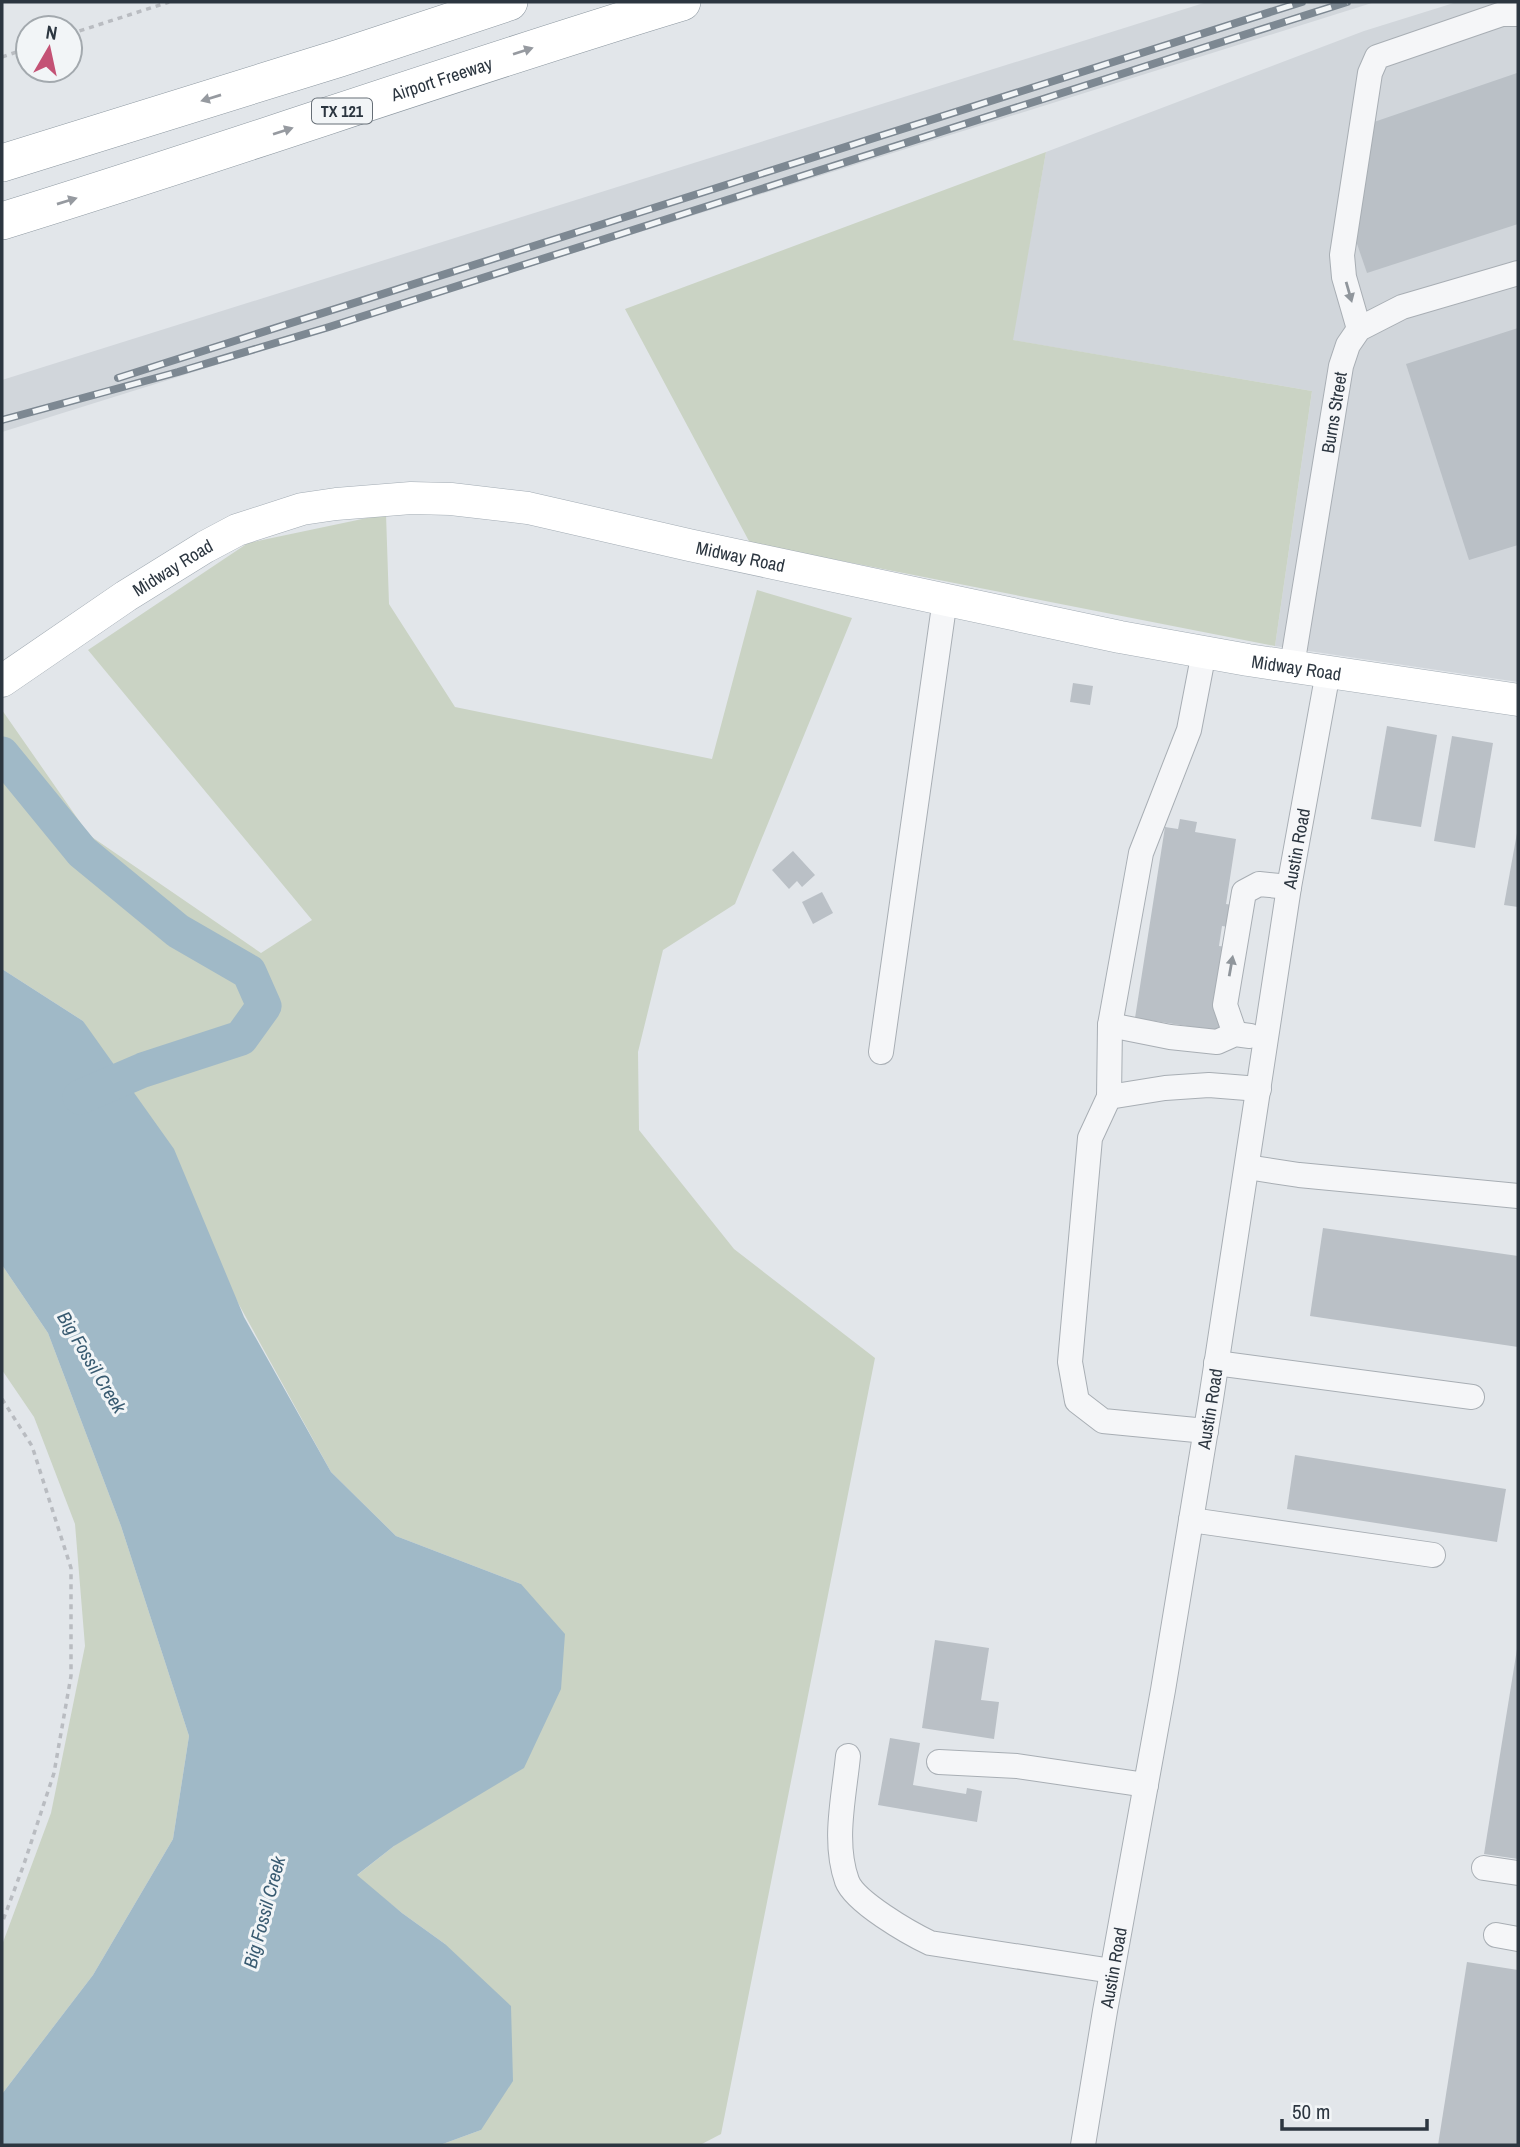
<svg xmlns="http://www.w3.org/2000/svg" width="1520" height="2147" viewBox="0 0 1520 2147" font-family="'Archivo Narrow',sans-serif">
<rect width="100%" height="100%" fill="#e2e6ea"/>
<!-- built -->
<g fill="#d1d6db">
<path d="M1207,2H1375L2,432V380Z"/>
<path d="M1457,2H1518V682L1275,646L1312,391L1012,340L1046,152L1364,31Z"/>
</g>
<!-- green -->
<g fill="#cad3c4">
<path d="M1046,152L1013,340L1312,391L1275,646L750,543L625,309Z"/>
<path d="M386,514L389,604L455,707L712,759L757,590L852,618L735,904L663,950L638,1052L639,1130L734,1249L875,1358L721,2134L700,2145H440L481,2130L445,1944L402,1913L356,1876L394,1846L521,1584L396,1536L331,1472L83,1021L2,969V710L89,835L261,953L312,920L88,650L248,543Z"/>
<path d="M2,1265L48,1333L121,1526L189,1736L173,1839L93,1975L2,2094V1945L51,1813L85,1646L75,1524L34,1417L2,1370Z"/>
</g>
<!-- water -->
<path fill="#a0b9c7" d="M2,969L83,1021L174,1149L244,1317L331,1472L396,1536L521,1584L565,1634L561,1689L524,1768L394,1846L357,1875L402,1913L445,1944L511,2006L513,2081L481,2130L440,2145H2V2094L93,1975L173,1839L189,1736L121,1526L48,1333L2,1265Z"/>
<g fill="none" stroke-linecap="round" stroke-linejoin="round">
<!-- river -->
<path stroke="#a0b9c7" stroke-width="35" d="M2,754L82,852L178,931L249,972L264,1006L241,1038L143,1070L80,1097"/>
</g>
<!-- building -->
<g fill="#bac0c6">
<path d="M1517,73L1518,78V224L1367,273L1354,235L1374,122Z"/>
<path d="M1518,328V545L1469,560L1406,364Z"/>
<path d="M1073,683L1093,686L1090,705L1070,702Z"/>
<path d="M1387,726L1437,735L1421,827L1371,819Z"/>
<path d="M1452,736L1493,743L1475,848L1434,841Z"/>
<path d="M1180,819L1197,822L1195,832L1236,839L1226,904L1238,906L1235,928L1222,926L1219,946L1227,947L1226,986L1219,1031L1135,1018L1165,827L1178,829Z"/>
<path d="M1517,833H1518V907L1504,905Z"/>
<path d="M793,851L815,875L802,887L797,881L789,889L772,870Z"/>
<path d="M822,892L833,913L813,924L802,902Z"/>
<path d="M1323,1228L1518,1256V1347L1310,1316Z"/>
<path d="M1295,1455L1506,1489L1497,1542L1287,1509Z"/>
<path d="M935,1640L989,1648L981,1700L999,1702L994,1739L922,1728Z"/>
<path d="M1517,1649H1518V1859L1484,1854Z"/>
<path d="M890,1738L920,1743L913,1785L966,1794L967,1788L982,1791L977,1822L878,1805Z"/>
<path d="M1467,1962L1518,1970V2145H1438Z"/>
</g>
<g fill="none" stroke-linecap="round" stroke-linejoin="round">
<defs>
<g id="minor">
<path d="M1359,329L1344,277L1342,255L1370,73L1377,57L1502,14H1518"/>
<path id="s1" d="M1292,666L1341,366L1348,345L1359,329L1402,307L1518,273"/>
<path d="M1110,1025L1170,1037L1217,1042L1235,1034L1250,1036"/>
<path d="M1235,1034L1225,1005L1244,892L1259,884L1289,887"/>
<path d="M881,1052L945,599"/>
<path d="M1109,1097L1110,1025L1141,853L1189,730L1204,652"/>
<path d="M1247,1167L1299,1175L1518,1196"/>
<path d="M1216,1363L1472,1397"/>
<path d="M1206,1431L1103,1421L1077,1401L1070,1362L1090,1138L1109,1097L1165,1088L1209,1085L1259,1089"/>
<path d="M1191,1520L1433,1555"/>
<path d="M848,1756C844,1797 833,1842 847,1881C855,1902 909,1933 930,1943L1112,1971"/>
<path d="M939,1762L1017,1766L1146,1785"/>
<path d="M1484,1868L1518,1873"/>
<path d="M1496,1935L1518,1939"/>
<path id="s2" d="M1083,2145L1105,2011L1163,1690L1211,1399L1289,887L1328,672"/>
</g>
<g id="major">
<path id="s3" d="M2,681L126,596L205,547L237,530L302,509L336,504L411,498L451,499L528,508L689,545L1120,637L1248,660L1518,700"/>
</g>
<g id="highway">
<path d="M2,163L340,58L509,2"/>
<path id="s4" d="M2,221C230,151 454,71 682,2"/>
</g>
</defs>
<!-- minor casing -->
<use href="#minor" stroke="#a8aeb4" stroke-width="26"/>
<!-- major casing -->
<use href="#major" stroke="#a3acb4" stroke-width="33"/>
<!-- highway casing -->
<use href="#highway" stroke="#8b969f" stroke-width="38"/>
<!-- path -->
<g stroke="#b9bcc1" stroke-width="3.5" stroke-dasharray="5 5" stroke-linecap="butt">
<path d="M70,34L169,2"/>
<path d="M2,57L28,48"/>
<path d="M2,1399L32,1446L71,1568V1676L54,1773L24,1864L2,1923"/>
</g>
<!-- minor -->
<use href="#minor" stroke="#f5f6f8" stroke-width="24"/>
<!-- major -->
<use href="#major" stroke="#fff" stroke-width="32"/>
<!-- highway -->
<use href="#highway" stroke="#fff" stroke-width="37"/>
<defs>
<g id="rail">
<path d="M118,378L1302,2"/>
<path d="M2,420L178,372L329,327L1347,2"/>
</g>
</defs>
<!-- rail casing -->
<use href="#rail" stroke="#7d8892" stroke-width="8"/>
<!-- rail -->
<use href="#rail" stroke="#f2f5f7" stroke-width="5" stroke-dasharray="16" stroke-linecap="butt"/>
</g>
<!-- one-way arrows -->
<defs><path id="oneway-solid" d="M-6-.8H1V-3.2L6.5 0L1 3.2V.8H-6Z" transform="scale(1.75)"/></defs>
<g fill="#969aa0">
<use href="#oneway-solid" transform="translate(523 51) rotate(-18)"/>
<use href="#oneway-solid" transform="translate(211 98) rotate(163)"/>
<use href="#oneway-solid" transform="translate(283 131) rotate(-18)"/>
<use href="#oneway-solid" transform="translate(67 201) rotate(-17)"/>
</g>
<g fill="#90969c">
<use href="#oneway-solid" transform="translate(1349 292) rotate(74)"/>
<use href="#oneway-solid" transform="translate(1231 966) rotate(-80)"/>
</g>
<g text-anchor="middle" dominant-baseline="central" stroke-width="6" stroke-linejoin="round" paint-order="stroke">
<!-- shield labels -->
<rect fill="#f2f5f7" stroke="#676f77" stroke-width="2" x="312" y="98.5" width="60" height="25" rx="5"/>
<g font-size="16" font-weight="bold" fill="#2c3640">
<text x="342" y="111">TX 121</text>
</g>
<!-- street labels -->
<g font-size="18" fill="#2c3640" stroke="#f2f5f7">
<text stroke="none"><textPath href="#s4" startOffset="462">Airport Freeway</textPath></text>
<text stroke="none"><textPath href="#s1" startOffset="257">Burns Street</textPath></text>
<text stroke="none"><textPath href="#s3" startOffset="793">Midway Road</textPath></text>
<text stroke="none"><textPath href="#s3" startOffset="205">Midway Road</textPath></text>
<text stroke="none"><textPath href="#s3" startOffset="1360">Midway Road</textPath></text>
<text stroke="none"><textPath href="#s2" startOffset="1314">Austin Road</textPath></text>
<text stroke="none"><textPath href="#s2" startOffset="747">Austin Road</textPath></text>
<text stroke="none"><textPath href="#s2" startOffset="180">Austin Road</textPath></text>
</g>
<!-- water labels -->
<g font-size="19" font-style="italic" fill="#395b71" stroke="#f2f5f7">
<text transform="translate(92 1362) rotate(59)">Big Fossil Creek</text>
<text transform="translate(264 1912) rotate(-75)">Big Fossil Creek</text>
</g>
</g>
<!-- border -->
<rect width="1520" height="2147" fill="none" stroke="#2c3640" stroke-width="7"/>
<!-- north arrow -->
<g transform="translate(49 49) rotate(9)"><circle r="33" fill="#f2f5f7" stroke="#a3a9ae" stroke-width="2"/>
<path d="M0-5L12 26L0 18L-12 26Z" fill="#c45275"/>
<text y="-10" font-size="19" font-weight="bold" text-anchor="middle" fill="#2c3640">N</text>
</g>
<!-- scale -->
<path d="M1282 2119v10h145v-10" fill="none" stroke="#2c3640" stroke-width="3.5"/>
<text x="1292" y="2119" font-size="21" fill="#2c3640" stroke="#f2f5f7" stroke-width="5" paint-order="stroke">50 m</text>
</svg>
